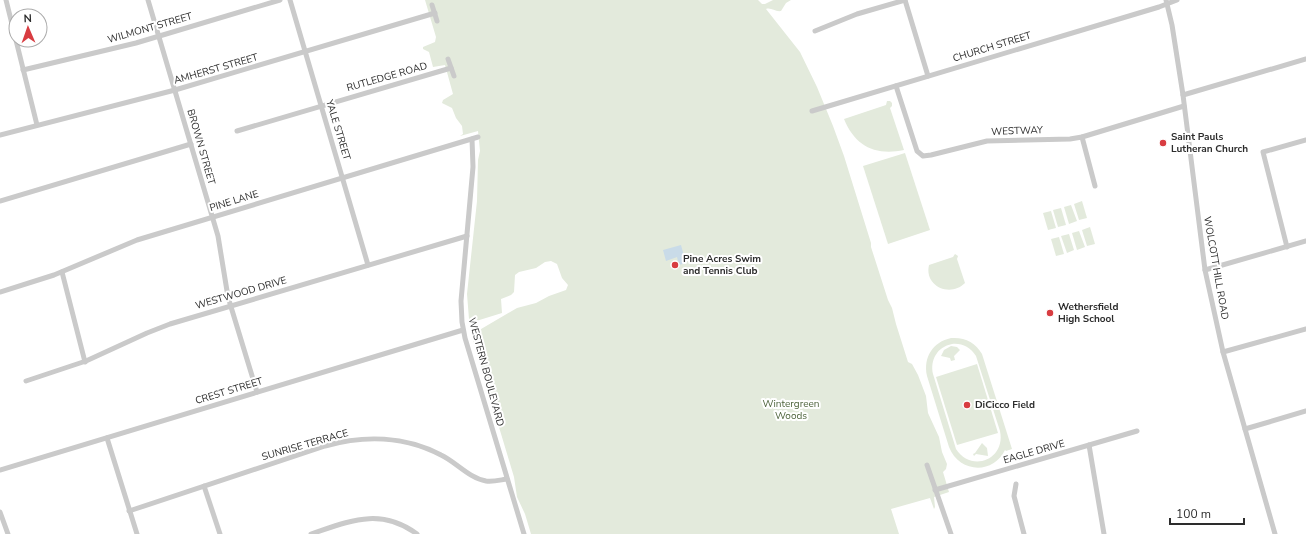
<svg xmlns="http://www.w3.org/2000/svg" width="1306" height="534" viewBox="0 0 1306 534" font-family="'Nunito Sans',sans-serif">
<rect width="100%" height="100%" fill="#fff"/>
<!-- green -->
<g fill="#e3eadc" fill-rule="evenodd">
<path d="M425,0H758L762,4H765L773,0H791L786,3L781,11C775,12 771,7 766,9L800,52L817,87L833,126L844,156L871,243V247L888,300L892,308L896,324L908,362L912,364L918,375L926,396L928,413L939,437L942,452L947,464L946,469L943,472L949,492L934,497L935,507L934,509L930,498L891,509L899,534H531L525,514L517,497L514,477L472,337L476,332L517,308L536,303L549,296L566,290L568,285L562,278L557,264L551,261L545,262L536,268L519,272L515,275L514,292L511,295L501,299L502,313L473,322L469,319L467,294L477,201L478,160L480,151L478,131L460,136L463,134L462,126L456,118L452,108L442,103L443,100L453,94L445,65L433,67L429,52L423,49V47L435,42L436,37Z"/>
<path d="M887,101H890L892,103V106L890,108L904,150C875,156 855,146 844,119L886,105Z"/>
<path d="M905,153L930,230L888,244L863,166Z"/>
<path d="M1082,201L1087,218L1079,220L1074,204Z"/>
<path d="M1071,205L1077,221L1069,224L1064,207Z"/>
<path d="M1061,208L1066,225L1058,227L1053,210Z"/>
<path d="M1051,211L1056,228L1048,230L1043,213Z"/>
<path d="M1090,227L1095,244L1087,246L1082,230Z"/>
<path d="M1079,231L1085,247L1077,250L1072,233Z"/>
<path d="M1069,234L1074,250L1067,253L1061,236Z"/>
<path d="M1059,237L1064,254L1056,256L1051,239Z"/>
<path d="M955,254L958,256L957,259L965,283C950,298 924,286 929,265L953,257Z"/>
<path d="M951,338C965,337 975,342 982,354L1012,449L1006,451L1005,450C993,475 959,473 949,447L927,376C923,357 933,342 951,338ZM952,344C962,343 970,347 976,356L1000,431C1006,460 971,473 956,449L933,374C930,360 937,347 952,344Z"/>
<path d="M951,346L957,347L960,350L954,356L955,360L951,361L950,358L941,356L944,350Z"/>
<path d="M977,364L998,433L957,445L936,377Z"/>
<path d="M982,443L987,448L988,456L976,454L974,456L973,454L975,453Z"/>
</g>
<!-- water -->
<path fill="#c9dbe8" d="M681,245L686,263L679,265L677,257L666,261L663,250Z"/>
<g fill="none" stroke-linecap="round" stroke-linejoin="round">
<!-- minor -->
<g stroke="#cacaca" stroke-width="5">
<path d="M6,0L37,125"/>
<path d="M148,0L218,236L228,297L257,392"/>
<path d="M290,0L368,265"/>
<path d="M905,0L928,76"/>
<path d="M1166,0L1172,25L1183,95L1205,270L1223,352L1275,534"/>
<path d="M432,5L437,21"/>
<path d="M815,31L857,14L905,0"/>
<path d="M448,59L454,76"/>
<path d="M23,70L136,43L280,0"/>
<path d="M896,86L917,151L923,156L931,155L987,141L1070,139L1082,137L1184,106"/>
<path d="M1183,95L1306,59"/>
<path d="M812,111L1159,7L1177,0"/>
<path d="M237,131L451,68"/>
<path d="M0,135L175,90L435,13"/>
<path d="M1082,137L1095,186"/>
<path d="M472,139L473,167L461,301L462,322L465,338L524,534"/>
<path d="M0,201L191,144"/>
<path d="M1287,247L1263,152L1306,140"/>
<path d="M1205,270L1306,241"/>
<path d="M62,272L85,362"/>
<path d="M0,292L54,275L137,240L478,137"/>
<path d="M1223,352L1306,329"/>
<path d="M26,381L86,361L147,333L170,324L467,236"/>
<path d="M1245,429L1306,411"/>
<path d="M107,438L137,534"/>
<path d="M1089,445L1104,534"/>
<path d="M927,465L951,534"/>
<path d="M0,470L463,330"/>
<path d="M1016,484L1014,496L1024,534"/>
<path d="M204,486L220,534"/>
<path d="M935,490L1137,431"/>
<path d="M129,511L325,446C364,435 405,436 441,455C456,462 469,478 486,481C493,482 500,480 507,479"/>
<path d="M0,512L8,534"/>
<path d="M311,534C350,521 380,507 417,534"/>
</g>
</g>
<!-- markers -->
<g fill="#d83c41" stroke="#fff" stroke-width="1.5">
<circle cx="1163" cy="143" r="4"/>
<circle cx="675" cy="265" r="4"/>
<circle cx="1050" cy="313" r="4"/>
<circle cx="967" cy="405" r="4"/>
</g>
<g text-anchor="middle" dominant-baseline="central" stroke-width="4" stroke-linejoin="round" paint-order="stroke">
<!-- street labels -->
<g font-size="10" fill="#2d2d2d" stroke="#fff">
<text transform="translate(150 28) rotate(-16)">WILMONT STREET</text>
<text transform="translate(992 47) rotate(-17)">CHURCH STREET</text>
<text transform="translate(216 69) rotate(-16)">AMHERST STREET</text>
<text transform="translate(387 77) rotate(-16)">RUTLEDGE ROAD</text>
<text transform="translate(338 130) rotate(73)">YALE STREET</text>
<text transform="translate(1017 131) rotate(-2)">WESTWAY</text>
<text transform="translate(201 147) rotate(74)">BROWN STREET</text>
<text transform="translate(234 201) rotate(-17)">PINE LANE</text>
<text transform="translate(1216 268) rotate(80)">WOLCOTT HILL ROAD</text>
<text transform="translate(241 293) rotate(-16)">WESTWOOD DRIVE</text>
<text transform="translate(486 372) rotate(75)">WESTERN BOULEVARD</text>
<text transform="translate(229 391) rotate(-17)">CREST STREET</text>
<text transform="translate(305 445) rotate(-16)">SUNRISE TERRACE</text>
<text transform="translate(1034 452) rotate(-16)">EAGLE DRIVE</text>
</g>
<!-- poi labels -->
<g font-size="10" font-weight="bold" fill="#2d2d2d" stroke="#fff" text-anchor="start">
<text x="1171" y="137">Saint Pauls<tspan x="1171" dy="12">Lutheran Church</tspan></text>
<text x="683" y="259">Pine Acres Swim<tspan x="683" dy="12">and Tennis Club</tspan></text>
<text x="1058" y="307">Wethersfield<tspan x="1058" dy="12">High School</tspan></text>
<text x="975" y="405">DiCicco Field</text>
</g>
<!-- park labels -->
<g font-size="10" fill="#4f653e" stroke="#fff">
<text x="791" y="404">Wintergreen<tspan x="791" dy="12">Woods</tspan></text>
</g>
</g>
<!-- north arrow -->
<g transform="translate(28 28) rotate(358)"><circle r="19" fill="#ffffff" stroke="#ababab"/>
<path d="M0-3L7 15L0 10L-7 15Z" fill="#d83c41"/>
<text y="-6" font-size="11" font-weight="bold" text-anchor="middle" fill="#2d2d2d">N</text>
</g>
<!-- scale -->
<path d="M1170 518v6h74v-6" fill="none" stroke="#2d2d2d" stroke-width="2"/>
<text x="1176" y="518" font-size="12" fill="#2d2d2d" stroke="#ffffff" stroke-width="3" paint-order="stroke">100 m</text>
</svg>
